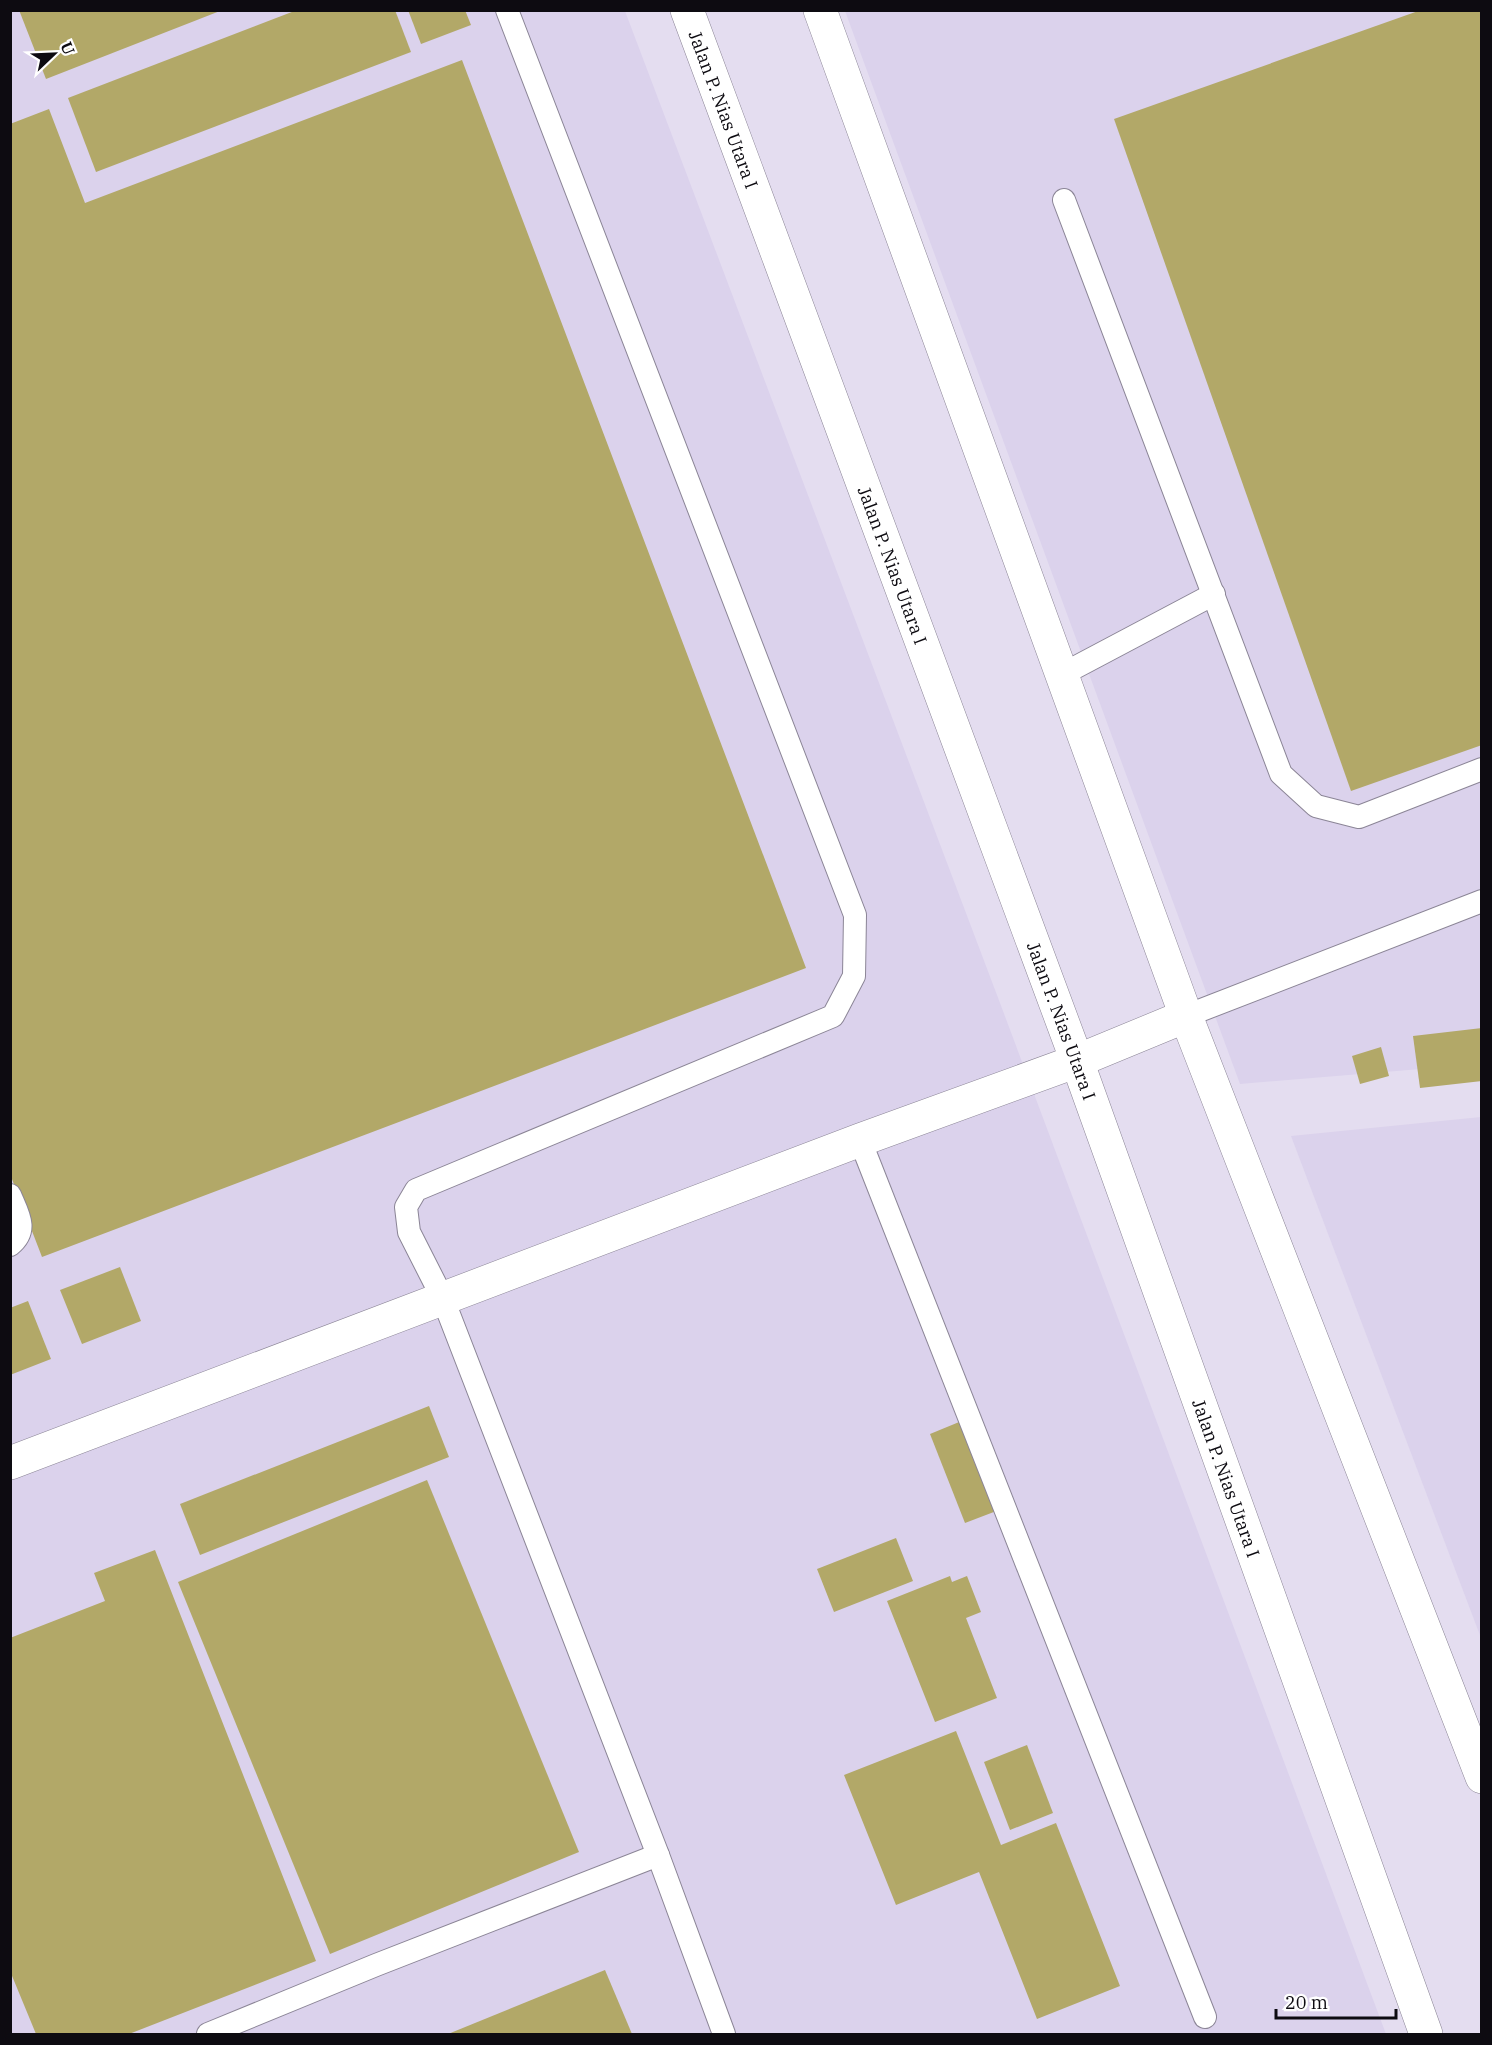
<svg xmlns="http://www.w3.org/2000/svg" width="1492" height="2045" viewBox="0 0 1492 2045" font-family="'IBM Plex Serif',serif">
<rect width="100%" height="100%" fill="#e4ddf0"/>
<!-- built -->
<g fill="#dbd2ec">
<path d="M11,11H625L997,995L1386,2034H11Z"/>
<path d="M845,11H1481V1064L1240,1084Z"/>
<path d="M1481,1117H1482L1481,1638L1291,1136Z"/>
</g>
<!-- building -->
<g fill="#b2a868">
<path d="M19,10H220V11L46,79Z"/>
<path d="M297,10H395L411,52L96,172L68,98Z"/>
<path d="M408,10H465L471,25L421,44Z"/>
<path d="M1421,10H1482V745L1351,791L1114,119Z"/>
<path d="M462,60L806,968L42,1257L10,1174V124L49,109L85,203Z"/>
<path d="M1482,1028V1081L1420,1088L1413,1036Z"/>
<path d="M1381,1047L1389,1076L1360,1084L1352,1056Z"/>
<path d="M120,1267L141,1321L82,1344L60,1290Z"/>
<path d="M28,1301L51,1359L10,1375V1308Z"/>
<path d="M429,1406L449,1457L200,1555L180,1504Z"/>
<path d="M964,1420L999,1510L965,1523L930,1434Z"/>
<path d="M427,1480L579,1852L330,1954L178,1582Z"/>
<path d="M896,1538L913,1581L834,1612L817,1569Z"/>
<path d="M155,1550L316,1961L129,2034H36L10,1971V1638L105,1601L94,1573Z"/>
<path d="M950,1576L952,1582L967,1576L981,1612L966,1618L997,1698L935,1722L887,1601Z"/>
<path d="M956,1731L1001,1845L1056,1823L1120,1986L1037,2019L979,1872L896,1905L844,1775Z"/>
<path d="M1027,1745L1053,1813L1010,1830L984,1762Z"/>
<path d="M605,1970L632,2034H448Z"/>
</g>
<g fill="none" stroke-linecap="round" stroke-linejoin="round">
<defs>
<g id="lane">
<path d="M507,10L855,915L854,976L833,1016L416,1190L406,1207L409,1232L443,1299L658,1855L724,2034"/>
<path d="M1064,200L1281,774L1316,806L1359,817L1482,769"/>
<path d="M1061,675L1214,594"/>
<path d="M1186,1016L1482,901"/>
<path d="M860,1140L1205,2017"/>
<path d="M10,1195C18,1214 29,1230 10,1245"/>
<path d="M208,2034L376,1965L658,1855"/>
</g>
<g id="street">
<path id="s1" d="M687,10L1077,1061L1426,2034"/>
<path d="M820,10L1186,1016L1482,1777"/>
<path d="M10,1463L860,1140L1077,1061L1186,1016"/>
</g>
</defs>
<!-- lane casing -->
<use href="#lane" stroke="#8b8596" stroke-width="24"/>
<!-- street casing -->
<use href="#street" stroke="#8b8596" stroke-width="34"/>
<!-- lane -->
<use href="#lane" stroke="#fff" stroke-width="22"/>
<!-- street -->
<use href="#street" stroke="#fff" stroke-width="33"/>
</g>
<g text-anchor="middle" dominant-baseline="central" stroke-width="5" stroke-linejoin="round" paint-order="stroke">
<!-- street labels -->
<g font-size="18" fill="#0d0b11" stroke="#fff">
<text stroke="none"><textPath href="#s1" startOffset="106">Jalan P. Nias Utara I</textPath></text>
<text stroke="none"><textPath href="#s1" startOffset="592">Jalan P. Nias Utara I</textPath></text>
<text stroke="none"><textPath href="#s1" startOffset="1078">Jalan P. Nias Utara I</textPath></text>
<text stroke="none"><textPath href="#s1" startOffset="1564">Jalan P. Nias Utara I</textPath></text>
</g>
</g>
<!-- border -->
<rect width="1492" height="2045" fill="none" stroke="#0d0b11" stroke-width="24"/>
<!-- north arrow -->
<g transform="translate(54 54) rotate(67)" stroke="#ffffff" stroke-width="4.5" paint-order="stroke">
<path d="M0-4.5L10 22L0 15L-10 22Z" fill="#0d0b11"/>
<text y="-9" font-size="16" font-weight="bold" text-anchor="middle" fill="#0d0b11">U</text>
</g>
<!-- scale -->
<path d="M1276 2009v9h120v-9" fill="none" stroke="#0d0b11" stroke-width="3"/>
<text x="1285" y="2009" font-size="18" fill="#0d0b11" stroke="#ffffff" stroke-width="4.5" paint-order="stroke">20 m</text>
</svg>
